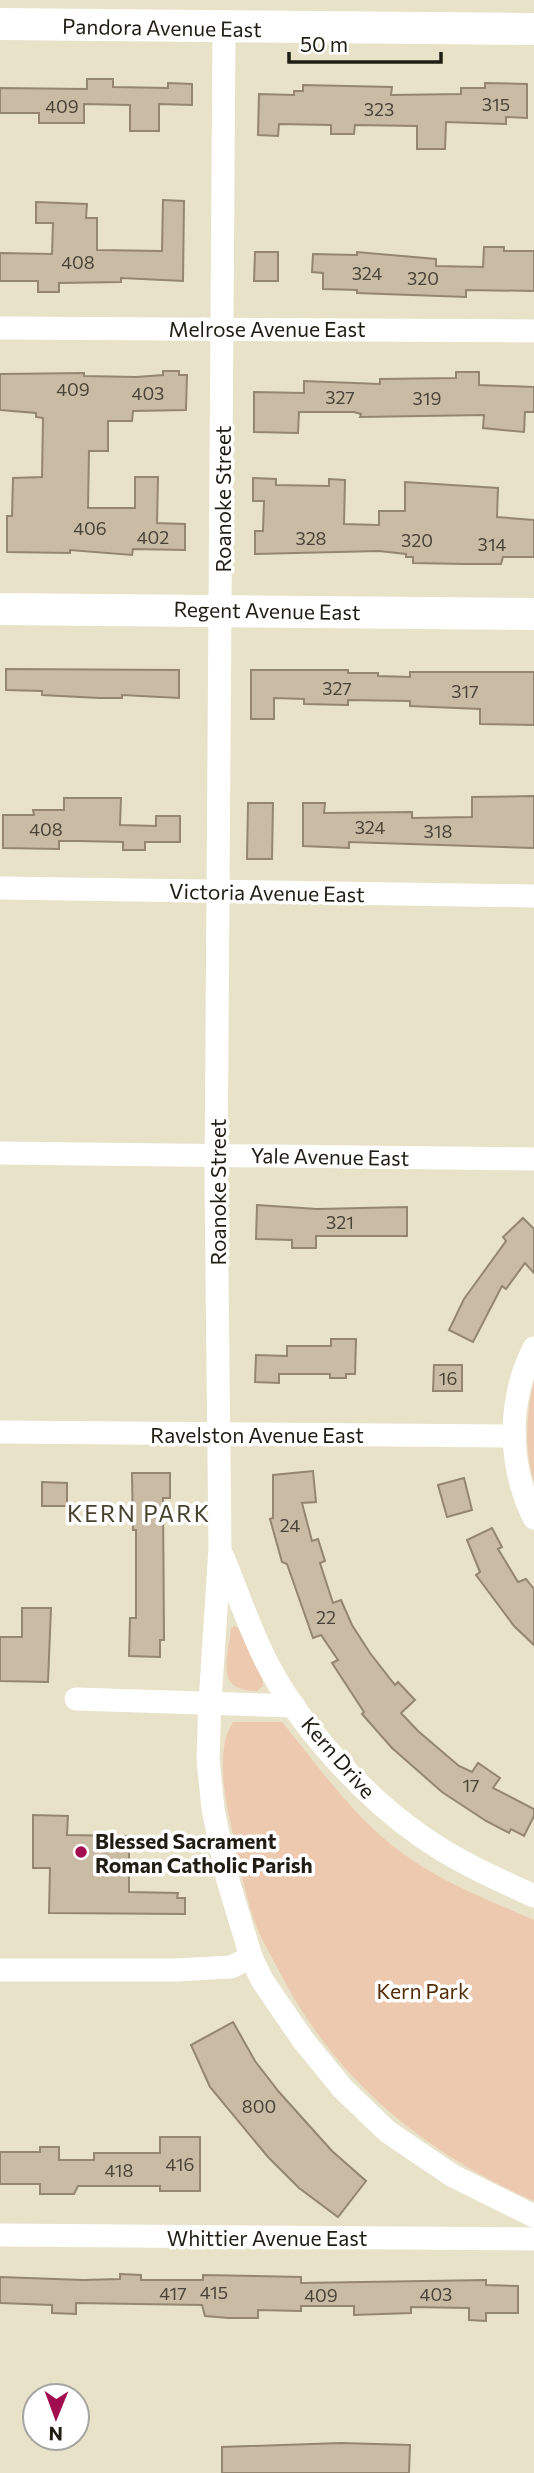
<svg xmlns="http://www.w3.org/2000/svg" width="534" height="2473" viewBox="0 0 534 2473" font-family="Commissioner,sans-serif">
<rect width="100%" height="100%" fill="#e8e2c8"/>
<!-- green -->
<g fill="#edcaaf">
<path d="M534,1381V1482C524,1448 526,1416 534,1381Z"/>
<path d="M234,1626L238,1628L262,1678L263,1686L257,1691C214,1690 228,1661 231,1628Z"/>
<path d="M233,1722H282C320,1768 355,1820 405,1855C443,1883 491,1901 534,1920V2201C423,2152 335,2080 279,1971C271,1955 261,1939 255,1923C245,1893 238,1861 232,1830C225,1798 215,1750 233,1722Z"/>
</g>
<!-- building -->
<g fill="#cabba5" stroke="#948671" stroke-width="2">
<path d="M87,79H113V87L168,88V83L192,84V105L159,104V131H130V105L84,104V123H39V113H0V88L87,89Z"/>
<path d="M485,83L527,84V118L506,117V124L446,122L445,149H417V126L355,125L354,134H331V125L279,124L278,136L258,135L259,94L294,95V91H303V85L392,87L391,95L461,94V88H485Z"/>
<path d="M163,200L184,201L183,281L121,278V282L59,283V292H38V281H0V253L52,254L53,223H36V202L87,204L86,218H97V250L162,251Z"/>
<path d="M484,247H504V251H534V291L466,290V297L357,293V290L323,289V273L312,272L313,254L357,255V252L436,259V266L483,267Z"/>
<path d="M255,252H278V281H254Z"/>
<path d="M163,371H179V375H187L186,410L133,411L132,421H108V451H89L88,508H135V477H158L157,523L185,524V550L133,549L132,555L70,550V553L7,552V516H12L13,478L42,477L43,418L36,417V413L0,410V374L84,373V376L136,377L163,375Z"/>
<path d="M456,372H479V385L534,387V412H525L524,432L483,428L484,415L360,417L361,414L354,412H299L298,433L254,432V392L304,393V381L380,384V379L456,378Z"/>
<path d="M253,478L276,479V485L329,486V479L345,480L344,524L379,525V511H405V482L498,488L497,517L534,520V557H503L501,564H465L413,563V557H406V554L379,551L255,554V531H263L264,501H253Z"/>
<path d="M6,669L179,670V698L122,695V698H99L42,695V691L6,690Z"/>
<path d="M251,670H348V673H378V676L410,677V672H534V725L480,724V709L410,706V701L348,700V705L304,704V699L274,698V719H251Z"/>
<path d="M534,796V848L349,842V848L303,846V803H325L324,813L412,812V818L472,817V797Z"/>
<path d="M64,798H121L120,825L156,826V816H180V842H145V850H123V842L79,841H59V849L3,848V815H34L33,810H64Z"/>
<path d="M248,803H273L272,859H247Z"/>
<path d="M257,1205L317,1209L407,1207V1236H316V1248H292V1240L256,1239Z"/>
<path d="M523,1218L534,1229V1273L525,1263L506,1289L502,1286L473,1342L449,1330L464,1299L506,1241L503,1237Z"/>
<path d="M331,1339H356L355,1374H346V1378H330V1374H279V1383L255,1382L256,1355L287,1356V1346H331Z"/>
<path d="M434,1365H462V1391H433Z"/>
<path d="M313,1471L316,1502L302,1503L312,1541L318,1539L325,1561L320,1563L333,1603L341,1600L352,1625L370,1653L395,1685L398,1682L415,1700L401,1713L418,1731L459,1766L472,1772L478,1763L500,1778L493,1788L534,1809V1816L524,1836L511,1829L509,1833L486,1821L442,1792L392,1748L362,1714L364,1712L332,1663L338,1660L321,1635L313,1638L287,1564L282,1562L270,1519L273,1518V1475Z"/>
<path d="M132,1473H170V1498H163L164,1640H160V1657L129,1656L130,1618H136V1530H133Z"/>
<path d="M464,1478L472,1510L447,1517L438,1485Z"/>
<path d="M42,1482L67,1483V1506H42Z"/>
<path d="M492,1528L502,1547L498,1549L518,1582L526,1579L534,1589V1645L514,1626L476,1575L480,1572L467,1540Z"/>
<path d="M22,1608H51L48,1682L0,1681V1637H22Z"/>
<path d="M33,1815L68,1816L67,1835L129,1836V1892L178,1893L177,1898H185V1914L49,1913L50,1868H33Z"/>
<path d="M233,2022L255,2061L279,2092L332,2151L366,2181L338,2217L299,2188L268,2157L210,2087L191,2045Z"/>
<path d="M160,2137H200V2191H160V2186H78L74,2194H40V2184H0V2152H40V2147H59V2160H94V2153H160Z"/>
<path d="M120,2274L141,2275V2280H203V2275L301,2277V2283L486,2280V2285L518,2286V2313H486V2321L469,2320V2308L411,2307V2313L354,2315V2306H301V2311L258,2310V2318H229L205,2316L202,2305L76,2303V2314L52,2313V2305L0,2303V2277L83,2280L120,2279Z"/>
<path d="M341,2443L410,2445L409,2473H222V2447Z"/>
</g>
<g fill="none" stroke-linecap="round" stroke-linejoin="round">
<!-- street -->
<g stroke="#fff" stroke-width="23">
<path d="M224,28L216,1182L220,1548L210,1702L208,1759L213,1809L227,1877L251,1957L262,1980L303,2040L343,2089L388,2132L453,2176L534,2216"/>
<path d="M0,328L534,331"/>
<path d="M0,888L534,896"/>
<path d="M0,1153L534,1159"/>
<path d="M534,1348C507,1401 508,1465 534,1518"/>
<path d="M0,1432L514,1436"/>
<path d="M223,1557C237,1591 249,1627 266,1661C298,1724 363,1796 421,1836C456,1861 495,1878 534,1896"/>
<path d="M76,1699L294,1706"/>
<path d="M0,1970H176L231,1967L251,1957"/>
<path d="M0,2235L534,2239"/>
</g>
<!-- secondary -->
<g stroke="#fff" stroke-width="32">
<path d="M0,24L534,29"/>
<path d="M0,609L534,614"/>
</g>
</g>
<!-- markers -->
<circle fill="#a20d50" stroke="#fff" stroke-width="2.5" cx="81" cy="1852" r="7"/>
<g text-anchor="middle" dominant-baseline="central" stroke-width="7" stroke-linejoin="round" paint-order="stroke">
<!-- number labels -->
<g font-size="18" fill="#4a4438">
<text x="496" y="104">315</text>
<text x="62" y="106">409</text>
<text x="379" y="109">323</text>
<text x="78" y="262">408</text>
<text x="367" y="273">324</text>
<text x="423" y="278">320</text>
<text x="73" y="389">409</text>
<text x="148" y="393">403</text>
<text x="340" y="397">327</text>
<text x="427" y="398">319</text>
<text x="90" y="528">406</text>
<text x="153" y="537">402</text>
<text x="311" y="538">328</text>
<text x="417" y="540">320</text>
<text x="492" y="544">314</text>
<text x="337" y="688">327</text>
<text x="465" y="691">317</text>
<text x="370" y="827">324</text>
<text x="46" y="829">408</text>
<text x="438" y="831">318</text>
<text x="340" y="1222">321</text>
<text x="448" y="1378">16</text>
<text x="290" y="1525">24</text>
<text x="326" y="1617">22</text>
<text x="471" y="1785">17</text>
<text x="259" y="2106">800</text>
<text x="180" y="2164">416</text>
<text x="119" y="2170">418</text>
<text x="214" y="2292">415</text>
<text x="173" y="2293">417</text>
<text x="436" y="2294">403</text>
<text x="321" y="2295">409</text>
</g>
<!-- street labels -->
<g font-size="21" fill="#1f1d14" stroke="#fff">
<text transform="translate(162 27) rotate(1)">Pandora Avenue East</text>
<text x="267" y="328">Melrose Avenue East</text>
<text transform="translate(222 499) rotate(-90)">Roanoke Street</text>
<text transform="translate(267 610) rotate(1)">Regent Avenue East</text>
<text transform="translate(267 892) rotate(1)">Victoria Avenue East</text>
<text transform="translate(330 1156) rotate(1)">Yale Avenue East</text>
<text transform="translate(217 1192) rotate(-90)">Roanoke Street</text>
<text x="257" y="1434">Ravelston Avenue East</text>
<text transform="translate(339 1757) rotate(49)">Kern Drive</text>
<text x="267" y="2237">Whittier Avenue East</text>
</g>
<!-- poi labels -->
<g font-size="21" font-weight="bold" fill="#1f1d14" stroke="#fff" text-anchor="start">
<text x="95" y="1840">Blessed Sacrament<tspan x="95" dy="24">Roman Catholic Parish</tspan></text>
</g>
<!-- park labels -->
<g font-size="21" fill="#522b03" stroke="#fff">
<text x="423" y="1990">Kern Park</text>
</g>
<!-- neighbourhood labels -->
<g font-size="23" letter-spacing="2" fill="#47422d" stroke="#fff">
<text x="139" y="1513">KERN PARK</text>
</g>
</g>
<!-- north arrow -->
<g transform="translate(56 2417) rotate(181)"><circle r="33" fill="#ffffff" stroke="#a5a5a1" stroke-width="2"/>
<path d="M0-5L12 26L0 18L-12 26Z" fill="#a20d50"/>
<text y="-10" font-size="19" font-weight="bold" text-anchor="middle" fill="#1f1d14">N</text>
</g>
<!-- scale -->
<path d="M289 52v10h152v-10" fill="none" stroke="#1f1d14" stroke-width="3.5"/>
<text x="300" y="52" font-size="21" fill="#1f1d14" stroke="#ffffff" stroke-width="5" paint-order="stroke">50 m</text>
</svg>
